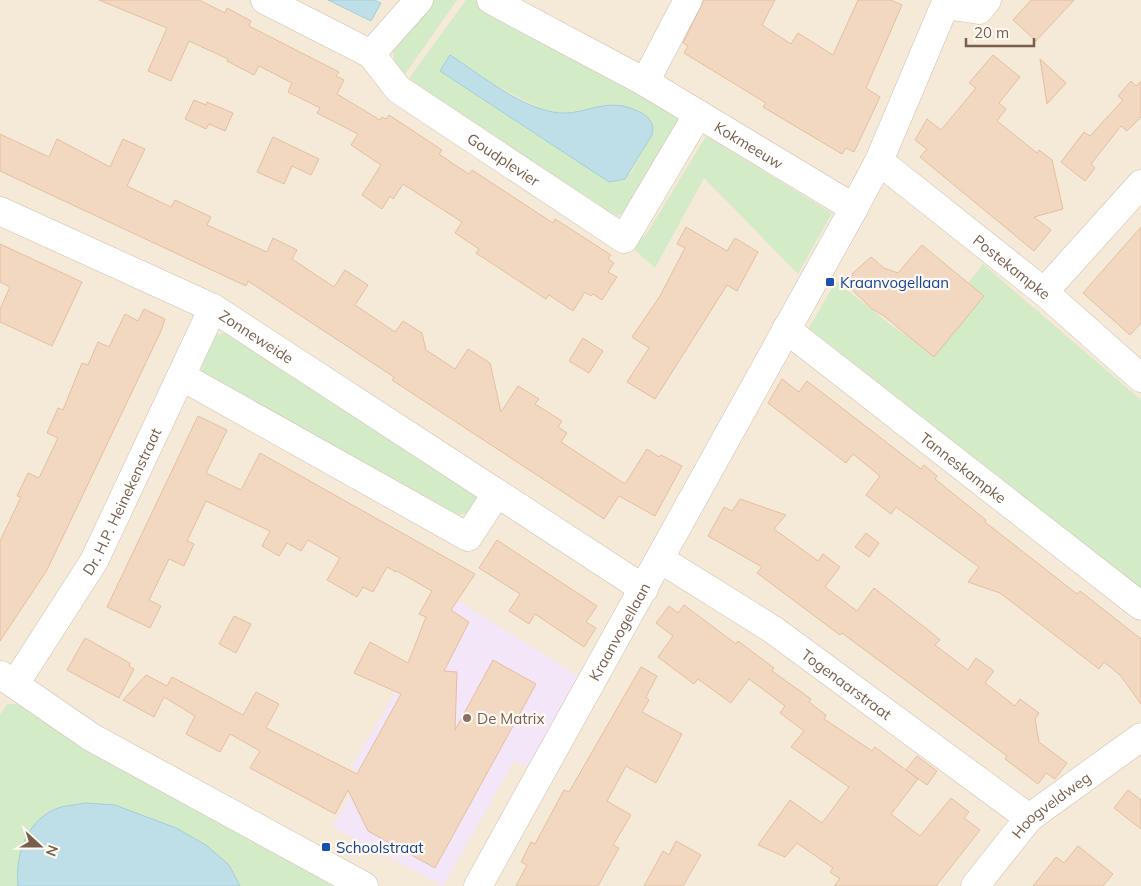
<svg xmlns="http://www.w3.org/2000/svg" width="1141" height="886" viewBox="0 0 1141 886" font-family="Mulish,sans-serif">
<rect width="100%" height="100%" fill="#fdf6ea"/>
<!-- residential -->
<rect fill="#f5e9d8" x="0" y="0" width="1141" height="886"/>
<!-- education -->
<path fill="#f3e6f9" d="M452,597L578,676L528,767L514,761L443,886L332,827L360,778L352,766Z"/>
<!-- green -->
<g fill="#d4ebc8" fill-rule="evenodd">
<path d="M430,0H457L401,80L396,75L392,44Z"/>
<path d="M466,0H474L676,108L681,127L634,209L614,217L597,212L601,206L416,84H405ZM497,86L545,111L563,113L618,104L653,127L652,135L630,174Z"/>
<path d="M706,136L832,213L798,274L704,178L655,268L626,242L635,244L646,235Z"/>
<path d="M983,264L1141,400V589L809,328L836,281L891,325L921,345Z"/>
<path d="M227,332L482,499L476,510L448,518L204,378L199,358L216,335Z"/>
<path d="M7,704H17L343,886H0V715Z"/>
</g>
<!-- water -->
<g fill="#bedfe7" stroke="#a4ced9">
<path d="M328,0H374L381,3L371,21Z"/>
<path d="M450,55C481,75 523,110 560,113C588,114 607,97 635,110C645,114 650,117 653,127L652,135L625,179L609,182L440,71Z"/>
<path d="M85,803L115,805L176,828L206,845L229,865L240,886H18C15,855 26,820 58,808C67,805 77,805 85,803Z"/>
</g>
<!-- building -->
<g fill="#f2d7c1" stroke="#e5bfa2">
<path d="M99,0H199L225,13L227,8L251,21L249,26L339,72L336,76L344,80L337,94L380,120L382,117L386,119L389,115L442,150L439,154L455,165L469,174L472,170L553,223L555,219L611,255L608,259L614,263L608,272L617,277L602,300L593,294L591,296L585,292L573,311L549,295L546,299L476,253L479,249L455,233L462,222L403,184L393,199L390,196L382,209L362,195L381,165L351,145L358,134L317,113L320,108L288,92L292,83L259,66L254,75L227,61L228,59L189,41L171,81L148,71L167,28Z"/>
<path d="M704,0H775L762,25L791,44L798,33L833,55L858,0H891L902,5L866,88L880,97L854,152L846,148L842,154L763,107L766,103L684,53L688,46L683,43Z"/>
<path d="M1031,0H1074L1036,41L1013,20Z"/>
<path d="M993,55L1020,77L999,103L1006,109L997,121L1037,153L1039,150L1052,160L1063,209L1034,217L1051,230L1034,251L920,157L927,149L915,140L927,119L941,130L976,88L969,83Z"/>
<path d="M1040,59L1066,83L1047,104Z"/>
<path d="M1131,81L1136,86L1141,81V117L1127,131L1121,126L1091,164L1095,168L1085,181L1061,162L1084,132L1090,136L1123,100L1118,96Z"/>
<path d="M194,100L206,105L207,102L233,113L225,131L209,124L206,129L185,119Z"/>
<path d="M0,134L49,157L57,139L110,167L123,139L145,149L127,186L171,207L175,200L211,217L207,225L267,252L273,238L297,250L292,259L334,287L345,270L368,285L355,305L395,332L403,321L422,333L426,350L455,369L468,349L490,363L501,412L518,386L539,399L535,404L562,421L558,427L567,433L561,442L625,484L647,449L659,457L661,455L682,466L655,516L619,496L604,519L392,380L394,377L248,281L246,286L0,171Z"/>
<path d="M273,137L319,159L311,175L292,166L284,184L257,172Z"/>
<path d="M686,227L727,251L735,238L758,252L737,291L727,285L655,399L627,382L649,348L632,337L660,296L685,248L677,244Z"/>
<path d="M1141,227V323L1130,335L1083,293Z"/>
<path d="M0,244L82,282L52,346L0,322V309L10,287L0,282Z"/>
<path d="M922,245L984,296L934,357L884,316L872,309L848,286L853,273L871,257L884,268L898,273Z"/>
<path d="M144,309L165,319L161,331L47,570L0,641V541L21,497L17,496L28,473L39,478L58,438L47,433L58,408L63,410L82,363L88,365L98,342L109,347L125,314L138,321Z"/>
<path d="M583,338L603,351L589,373L569,361Z"/>
<path d="M782,379L799,392L807,381L921,469L924,465L937,476L935,479L986,520L985,522L1077,594L1080,591L1141,639V704L1120,675L1104,662L1099,669L1000,593L968,582L979,567L896,507L891,514L866,495L880,476L853,454L846,463L768,403Z"/>
<path d="M198,416L227,430L206,473L241,490L260,453L475,574L451,610L469,622L444,671L457,672L455,730L493,660L536,684L435,868L368,831L348,790L335,814L250,768L260,751L230,734L220,752L186,734L195,716L164,697L154,717L123,700L146,675L167,686L172,677L243,715L256,692L279,704L266,728L357,774L401,694L354,673L370,642L408,663L426,617L419,614L432,591L397,571L396,572L387,567L373,592L363,587L357,597L327,580L340,558L308,540L301,551L287,543L279,556L262,546L270,531L206,501L187,541L194,544L184,566L169,559L149,600L161,606L150,628L107,607Z"/>
<path d="M740,499L786,515L774,529L818,561L823,554L840,567L825,587L857,611L874,588L932,633L940,640L935,645L968,670L976,658L994,671L985,683L1015,706L1020,699L1039,713L1035,719L1039,742L1067,763L1055,779L1046,773L1038,784L1005,759L1007,756L842,633L840,635L757,573L762,567L708,536L724,507L732,511Z"/>
<path d="M866,533L879,543L869,557L855,547Z"/>
<path d="M497,540L597,606L586,622L596,628L584,647L535,614L529,624L509,611L520,594L479,568Z"/>
<path d="M684,605L736,644L738,641L774,668L772,671L811,699L809,702L826,715L824,719L872,751L875,747L918,779L891,814L920,836L951,798L969,812L964,818L980,830L936,886H834L840,879L830,872L833,868L797,843L785,857L758,845L790,800L822,823L849,787L791,747L804,731L780,713L785,706L749,679L731,703L698,679L694,684L658,657L673,636L656,623L669,606L678,613Z"/>
<path d="M234,616L251,624L236,653L219,644Z"/>
<path d="M85,638L130,663L129,666L134,669L119,698L67,670Z"/>
<path d="M641,667L657,676L646,697L649,700L642,712L682,734L656,783L626,766L607,801L631,815L613,845L619,848L598,886H516L527,865L521,862L531,842L535,844L564,790L569,792Z"/>
<path d="M917,756L937,771L927,785L906,770Z"/>
<path d="M1128,790L1141,800V829L1114,808Z"/>
<path d="M676,841L701,855L683,886H644L663,851L669,855Z"/>
<path d="M1078,846L1113,874L1103,886H1033L1056,857L1064,863Z"/>
</g>
<g fill="none" stroke-linecap="round" stroke-linejoin="round">
<defs>
<g id="minor">
<path id="s1" d="M265,0L371,54L398,89L624,239L698,114"/>
<path id="s2" d="M491,0L645,82L854,208"/>
<path d="M945,5L979,10L987,0"/>
<path d="M371,54L419,0"/>
<path d="M645,82L688,0"/>
<path id="s3" d="M879,161L1044,292L1141,378"/>
<path id="s4" d="M0,211L213,308L644,589"/>
<path d="M1044,292L1141,184"/>
<path id="s5" d="M786,329L1141,606"/>
<path d="M181,376L468,537L497,493"/>
<path id="s6" d="M660,559L772,629L1029,818"/>
<path d="M1,675L91,737L364,886"/>
<path id="s7" d="M15,684L94,561L213,308"/>
<path id="s8" d="M478,886L854,208L879,161L947,0"/>
<path id="s9" d="M975,886L1029,818L1141,737"/>
</g>
</defs>
<!-- minor casing -->
<use href="#minor" stroke="#cfbfae" stroke-width="29"/>
<!-- minor -->
<use href="#minor" stroke="#fff" stroke-width="28"/>
</g>
<!-- markers -->
<g fill="#1a4fb4" stroke="#fffaf1" stroke-width="2">
<rect x="825" y="277" width="10" height="10" rx="2.5"/>
<rect x="321" y="842" width="10" height="10" rx="2.5"/>
</g>
<circle fill="#8d6e63" stroke="#fffaf1" stroke-width="2" cx="467" cy="718" r="5"/>
<g text-anchor="middle" dominant-baseline="central" stroke-width="4.5" stroke-linejoin="round" paint-order="stroke">
<!-- street labels -->
<g font-size="15" fill="#785e4c" stroke="#fffaf1">
<text stroke="none"><textPath href="#s2" startOffset="296">Kokmeeuw</textPath></text>
<text stroke="none"><textPath href="#s1" startOffset="290">Goudplevier</textPath></text>
<text stroke="none"><textPath href="#s3" startOffset="170">Postekampke</textPath></text>
<text stroke="none"><textPath href="#s4" startOffset="286">Zonneweide</textPath></text>
<text stroke="none"><textPath href="#s5" startOffset="225">Tanneskampke</textPath></text>
<text stroke="none"><textPath href="#s7" startOffset="212">Dr. H.P. Heinekenstraat</textPath></text>
<text stroke="none"><textPath href="#s8" startOffset="291">Kraanvogellaan</textPath></text>
<text stroke="none"><textPath href="#s6" startOffset="225">Togenaarstraat</textPath></text>
<text stroke="none"><textPath href="#s9" startOffset="112">Hoogveldweg</textPath></text>
</g>
<!-- transit labels -->
<g font-size="15" fill="#164399" stroke="#fffaf1" text-anchor="start">
<text x="840" y="282">Kraanvogellaan</text>
<text x="336" y="847">Schoolstraat</text>
</g>
<!-- education labels -->
<g font-size="15" fill="#785e54" stroke="#fffaf1" text-anchor="start">
<text x="477" y="718">De Matrix</text>
</g>
</g>
<!-- north arrow -->
<g transform="translate(40 846) rotate(111)" stroke="#fffaf1" stroke-width="4" paint-order="stroke">
<path d="M0-4L9 19L0 12L-9 19Z" fill="#785e4c"/>
<text y="-8" font-size="14" font-weight="bold" text-anchor="middle" fill="#785e4c">N</text>
</g>
<!-- scale -->
<path d="M966 38v8h68v-8" fill="none" stroke="#785e4c" stroke-width="2.5"/>
<text x="974" y="38" font-size="15" fill="#785e4c" stroke="#fffaf1" stroke-width="4" paint-order="stroke">20 m</text>
</svg>
